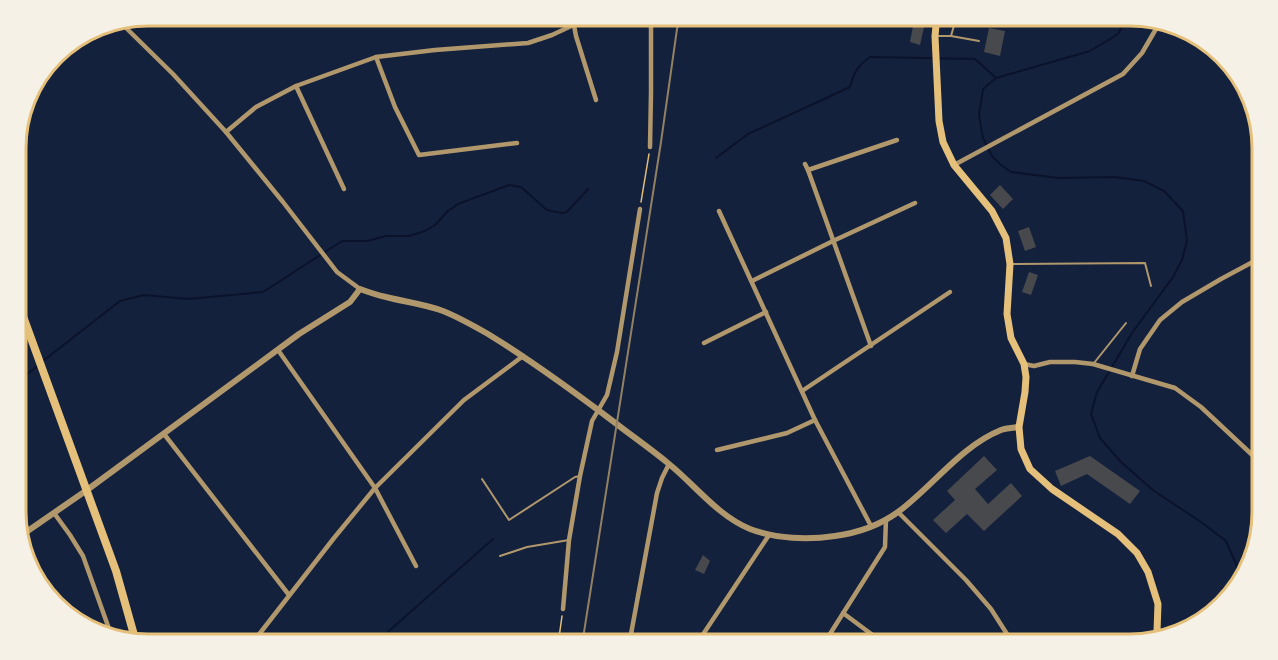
<svg xmlns="http://www.w3.org/2000/svg" width="1278" height="660" viewBox="0 0 1278 660" font-family="'Zilla Slab',serif">
<rect width="100%" height="100%" fill="#14213d"/>
<g fill="none" stroke-linecap="round" stroke-linejoin="round">
<!-- stream -->
<g stroke="#0b132b" stroke-width="2">
<path d="M1128,15L1118,34L1090,51L996,78L983,89L979,115L983,138L992,156L1001,165L1011,172L1059,178L1115,177L1144,181L1164,191L1183,211L1187,241L1182,260L1173,277L1132,333L1097,392L1091,414L1100,438L1121,462L1154,491L1201,522L1226,541L1240,573L1239,583"/>
<path d="M716,158L748,134L850,87C854,73 857,66 870,57L975,59L996,78"/>
<path d="M43,361L120,301L144,295L188,299L263,292L342,241H367L386,236H409L425,231L435,225L448,211L458,204L509,185L521,187L547,210L562,213L567,212L588,189"/>
<path d="M16,384L18,381L39,365"/>
<path d="M373,645L493,539"/>
</g>
</g>
<!-- building -->
<g fill="#48494c">
<path d="M914,21L925,23L920,45L910,42Z"/>
<path d="M989,28L1005,31L1000,56L984,52Z"/>
<path d="M1000,185L1013,199L1003,209L990,195Z"/>
<path d="M1029,227L1036,247L1025,251L1018,231Z"/>
<path d="M1029,272L1038,275L1031,295L1022,292Z"/>
<path d="M984,456L997,470L975,489L988,504L1011,483L1022,496L984,531L967,514L946,533L933,520L955,500L947,491Z"/>
<path d="M1090,456L1140,491L1130,504L1087,474L1061,486L1055,471Z"/>
<path d="M703,555L710,561L704,574L695,570Z"/>
</g>
<g fill="none" stroke-linecap="round" stroke-linejoin="round">
<!-- path -->
<g stroke="#e5c07b" stroke-width="1.5">
<path d="M641,202L649,154"/>
<path d="M558,645L562,616"/>
</g>
<!-- service -->
<g stroke="#b1986c" stroke-width="2">
<path d="M938,36H951L979,41"/>
<path d="M951,36L957,15"/>
<path d="M1012,264L1145,263L1151,286"/>
<path d="M1094,363L1126,323"/>
<path d="M482,479L509,520L575,477L580,476"/>
<path d="M500,556L527,547L569,540"/>
</g>
<!-- minor -->
<g stroke="#b1986c" stroke-width="4.5">
<path d="M572,15L576,36L596,100"/>
<path d="M119,21L173,74L226,132L283,202L337,272L360,289"/>
<path d="M376,57L395,107L419,155L517,143"/>
<path d="M296,86L344,189"/>
<path d="M226,132L256,107L296,86L376,57L435,50L528,43L552,35L595,15"/>
<path d="M650,147L651,92V15"/>
<path d="M805,164L808,170L871,346"/>
<path d="M954,165L1123,74L1142,53L1160,22"/>
<path d="M808,170L897,140"/>
<path d="M719,211L815,420L871,526"/>
<path d="M752,281L833,241L915,203"/>
<path d="M704,343L766,312"/>
<path d="M278,350L375,488L416,566"/>
<path d="M1024,364L1034,366L1050,362H1075L1093,364L1175,388L1201,407L1263,465"/>
<path d="M1132,376L1140,349L1160,320L1182,302L1221,279L1262,257"/>
<path d="M802,391L950,292"/>
<path d="M164,434L289,595"/>
<path d="M717,450L787,433L815,420"/>
<path d="M898,512L966,580L991,609L1014,645"/>
<path d="M54,513L70,535L83,556L108,626L110,636"/>
<path d="M563,609L569,540L580,476L592,421L607,395L617,352L640,209"/>
<path d="M843,613L886,645"/>
<path d="M257,637L334,538L375,488L464,400L523,356"/>
<path d="M629,645L657,493L662,478L669,464"/>
<path d="M696,645L769,535"/>
<path d="M823,645L885,547L886,519"/>
</g>
<!-- tertiary -->
<path stroke="#b1986c" stroke-width="6" d="M19,537L87,490L299,334L350,302L360,289C368,292 377,295 386,297C405,302 424,304 443,311C458,317 474,326 488,334C532,361 573,391 614,422C632,436 651,449 669,464C695,485 718,516 750,529C776,539 808,540 835,536C857,533 880,525 898,512C932,487 961,446 1001,430C1006,428 1013,428 1019,427"/>
<!-- secondary -->
<path stroke="#e5c07b" stroke-width="7" d="M937,15L935,36L939,121L943,142L954,165L992,211L1006,238L1010,264L1007,314L1011,338L1024,364L1026,377L1025,392L1019,427L1021,449L1030,469L1052,489L1118,534L1137,553L1148,572L1158,604L1157,631L1153,640"/>
<!-- primary -->
<path stroke="#e5c07b" stroke-width="8" d="M16,297L116,571L136,642"/>
<!-- rail -->
<path stroke="#918062" stroke-width="2" d="M582,645L661,142L679,15"/>
</g>
<!-- crop -->
<path d="M0 0H1278V660H0ZM148 26H1130A122 122 0 0 1 1252 148V512A122 122 0 0 1 1130 634H148A122 122 0 0 1 26 512V148A122 122 0 0 1 148 26Z" fill="#f6f1e7" fill-rule="evenodd"/>
<path fill="none" stroke="#e5c07b" stroke-width="3" d="M148 26H1130A122 122 0 0 1 1252 148V512A122 122 0 0 1 1130 634H148A122 122 0 0 1 26 512V148A122 122 0 0 1 148 26Z"/>
</svg>
